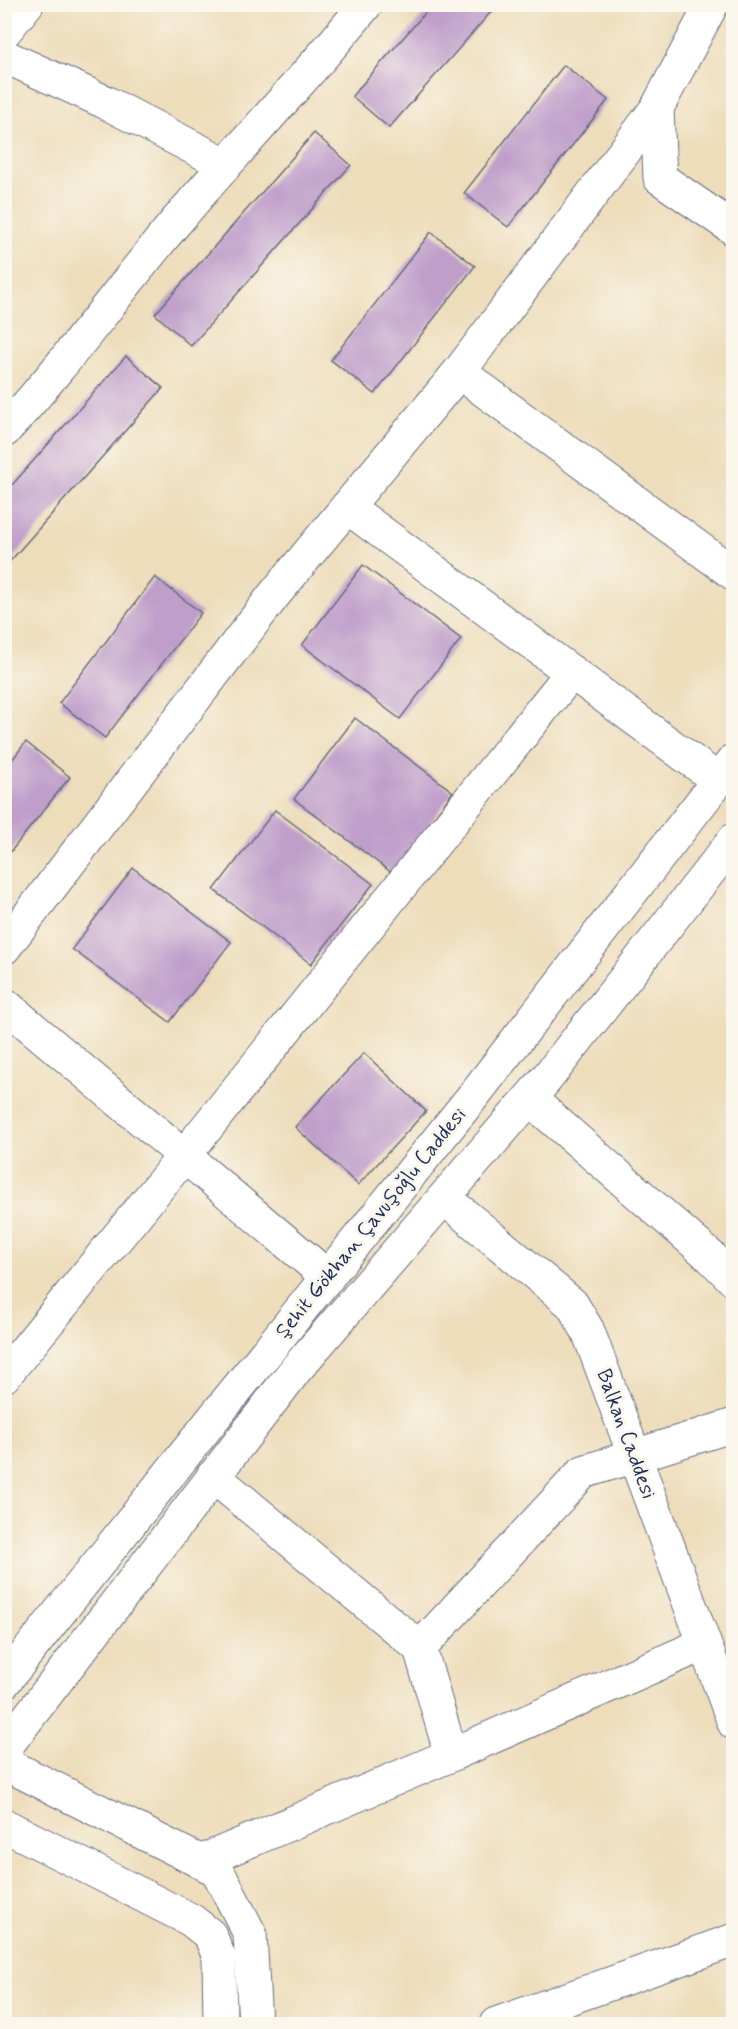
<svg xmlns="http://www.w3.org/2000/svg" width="738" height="2029" viewBox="0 0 738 2029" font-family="Mynerve,sans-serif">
<rect width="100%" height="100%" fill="#fbf7ec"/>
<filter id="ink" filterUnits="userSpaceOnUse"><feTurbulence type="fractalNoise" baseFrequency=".0167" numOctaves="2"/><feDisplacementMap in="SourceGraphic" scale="12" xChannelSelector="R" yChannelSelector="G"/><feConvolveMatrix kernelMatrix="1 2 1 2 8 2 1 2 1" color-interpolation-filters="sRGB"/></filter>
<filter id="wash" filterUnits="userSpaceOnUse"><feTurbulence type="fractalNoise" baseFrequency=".008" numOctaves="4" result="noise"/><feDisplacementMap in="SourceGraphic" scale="24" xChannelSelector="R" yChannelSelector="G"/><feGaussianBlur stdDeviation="1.35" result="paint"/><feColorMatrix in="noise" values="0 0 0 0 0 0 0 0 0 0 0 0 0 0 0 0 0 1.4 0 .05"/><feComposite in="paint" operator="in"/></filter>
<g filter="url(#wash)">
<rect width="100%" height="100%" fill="#edddbb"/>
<g id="blocks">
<!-- building -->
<g fill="#bf9eca">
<path d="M433,4H498L389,128L352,96Z"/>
<path d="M564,65L608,100L508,227L464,193Z"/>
<path d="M314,133L351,165L191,346L155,314Z"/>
<path d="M431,232L475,266L375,394L331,360Z"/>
<path d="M126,356L163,388L4,568V494Z"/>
<path d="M363,565L461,639L400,719L302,645Z"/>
<path d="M155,577L201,613L105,738L59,703Z"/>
<path d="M355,718L453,792L392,873L294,799Z"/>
<path d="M26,742L70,777L4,860V770Z"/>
<path d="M275,810L373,884L311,964L214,890Z"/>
<path d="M133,868L231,942L170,1022L72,949Z"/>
<path d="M364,1053L426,1111L358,1185L295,1127Z"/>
</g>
</g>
</g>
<g filter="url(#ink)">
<use href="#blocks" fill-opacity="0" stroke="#646c7f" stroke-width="1.5"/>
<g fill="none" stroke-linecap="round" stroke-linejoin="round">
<defs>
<g id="minor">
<path d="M712,4L657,108L660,178L734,229"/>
<path d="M4,32L27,4"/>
<path d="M4,56L105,102L225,164"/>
<path d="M459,372L734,574"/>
<path d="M4,431C65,365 117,292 175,223C237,149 305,80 366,4"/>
<path d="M347,507L718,780"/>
<path d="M4,948L274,595L459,372L657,108"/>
<path d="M4,1004L328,1277"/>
<path d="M530,1099L711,1257L734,1280"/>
<path d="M444,1198L572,1304L588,1331L734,1723"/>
<path d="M4,1376L184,1156L572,672"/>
<path d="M213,1476L420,1648L583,1472L734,1425"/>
<path d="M4,1682L216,1415L474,1095L734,760"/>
<path d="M4,1749L297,1368L547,1078L734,840"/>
<path d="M451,1755L704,1644"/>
<path d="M4,1763L217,1870L250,1934L255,2024"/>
<path d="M4,1825L191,1920L210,1935L219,1957L220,2024"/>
<path d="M200,1862L451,1755L420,1648"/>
<path d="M496,2024L734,1940"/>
</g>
</defs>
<!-- minor casing -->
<use href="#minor" stroke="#646c7f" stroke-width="35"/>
<!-- minor -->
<use href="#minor" stroke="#fff" stroke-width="33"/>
</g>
</g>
<g text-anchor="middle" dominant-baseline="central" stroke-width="6" stroke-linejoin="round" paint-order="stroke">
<!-- street labels -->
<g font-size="21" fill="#1b2f5e" stroke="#fbf7ec">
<text transform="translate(371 1223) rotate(-51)">Şehit Gökhan Çavuşoğlu Caddesi</text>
<text transform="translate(626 1434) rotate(70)">Balkan Caddesi</text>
</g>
</g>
<!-- margin -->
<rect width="738" height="2029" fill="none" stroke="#fbf7ec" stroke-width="24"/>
</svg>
